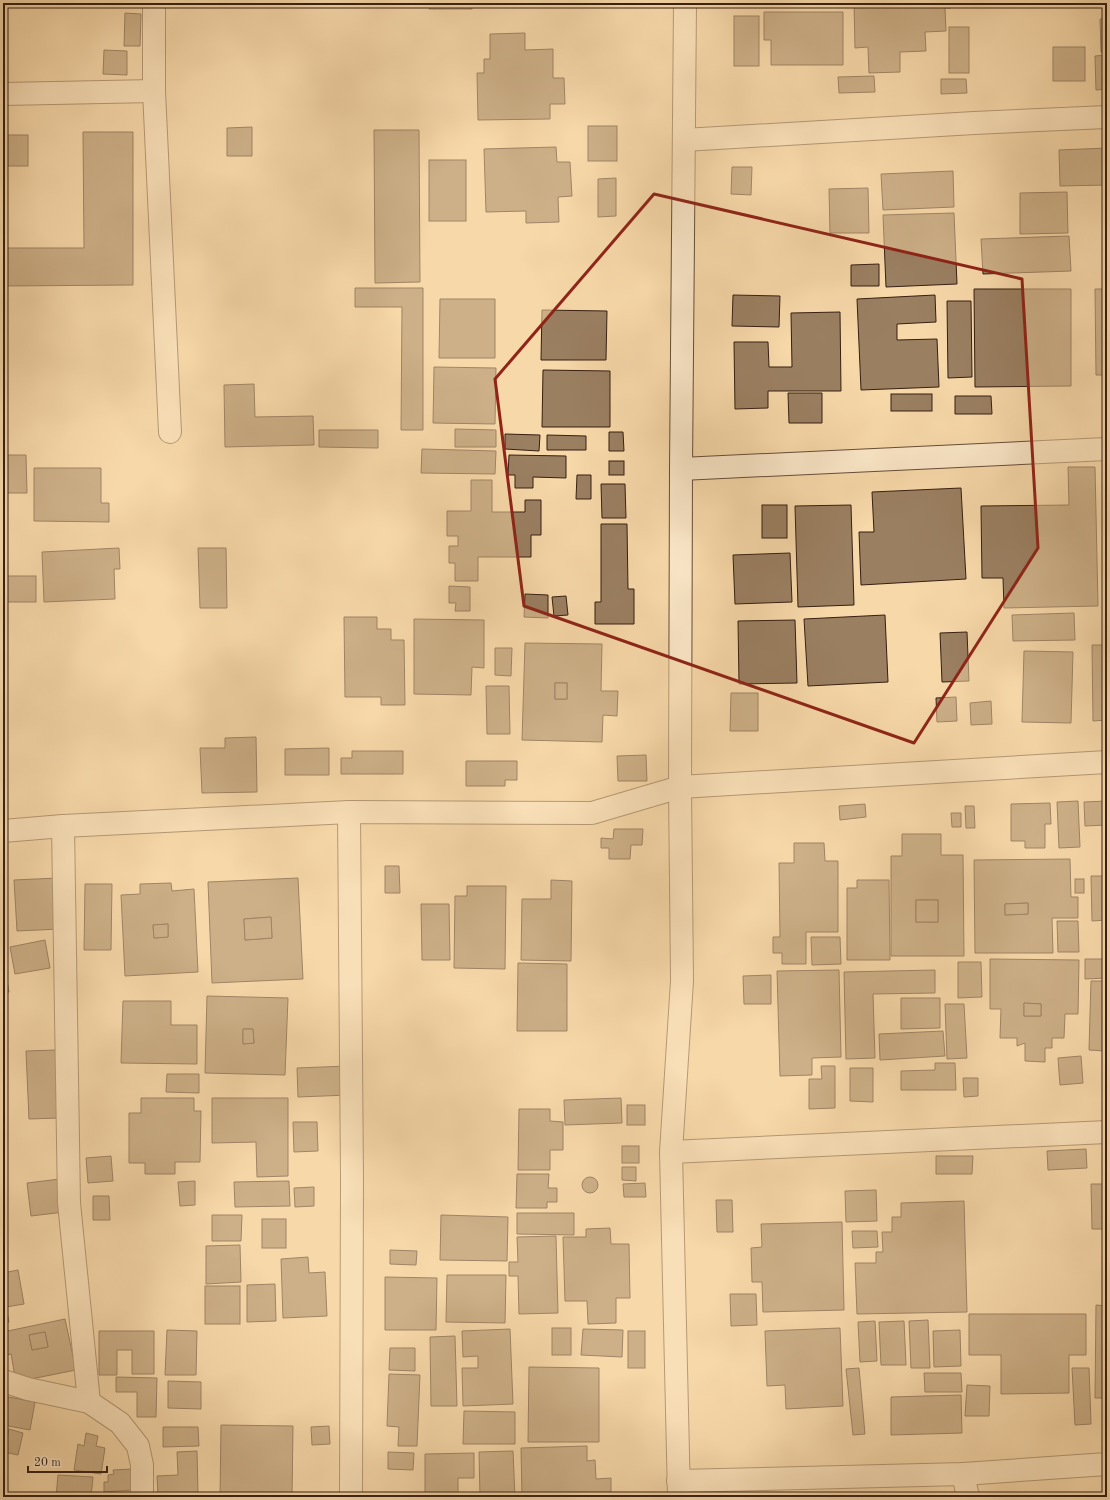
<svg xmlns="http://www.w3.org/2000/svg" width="1110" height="1500" viewBox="0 0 1110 1500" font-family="'Old Standard TT',serif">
<rect width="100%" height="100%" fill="#f7d8a9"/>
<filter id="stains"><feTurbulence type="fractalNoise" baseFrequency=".005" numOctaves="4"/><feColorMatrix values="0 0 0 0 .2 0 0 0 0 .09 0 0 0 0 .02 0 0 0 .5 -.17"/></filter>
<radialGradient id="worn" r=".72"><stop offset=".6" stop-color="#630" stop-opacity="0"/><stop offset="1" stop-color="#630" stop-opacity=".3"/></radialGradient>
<!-- building -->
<g fill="#9a7f61" stroke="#361f13" fill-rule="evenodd">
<path d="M428,3H472V9H429Z"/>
<path d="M854,3H951V8H945L946,31L925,32L926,51L900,52V72L869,73L868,47L855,48Z"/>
<path d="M764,12H843V65H771V40H764Z"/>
<path d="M125,13L141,14L140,46H124Z"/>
<rect x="734" y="16" width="25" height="50"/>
<path d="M1100,19H1107V51L1101,52Z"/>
<rect x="949" y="27" width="20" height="46"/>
<path d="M525,33V50L553,49V78H564L565,104H550V119L478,120L477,73H484V59H490V34Z"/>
<rect x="1053" y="47" width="32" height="34"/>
<path d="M104,50L127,51V75L103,74Z"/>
<path d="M1107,55V89L1096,90L1095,56Z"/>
<path d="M874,76L875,92L839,93L838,77Z"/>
<path d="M941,79H966L967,93L941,94Z"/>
<rect x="588" y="126" width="29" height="35"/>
<path d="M252,127V156H227V128Z"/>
<path d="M374,130H419L420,282L375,283Z"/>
<path d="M83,132H133V285L3,286V248H84Z"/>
<rect x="3" y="135" width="25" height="31"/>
<path d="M556,147L557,162H570L572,196L558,197L559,222L526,223V211L486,212L484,149Z"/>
<path d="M1107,148V185L1060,186L1059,150Z"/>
<rect x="429" y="160" width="37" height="61"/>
<path d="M732,167H752L751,195L731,194Z"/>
<path d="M953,171L954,207L883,210L881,174Z"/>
<path d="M616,178V216L598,217V179Z"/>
<path d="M868,188L869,233H830L829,189Z"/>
<path d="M1067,192L1068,233L1020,234V193Z"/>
<path d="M954,213L957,284L886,287L883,215Z"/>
<path d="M1069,236L1071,271L983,274L981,239Z"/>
<path d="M879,264V286H851V265Z"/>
<path d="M355,288H423V430H401L402,307H355Z"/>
<path d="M974,289H1071V386L975,387Z"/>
<path d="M1095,289H1107V375H1096Z"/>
<path d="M733,295L780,296L779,327L732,326Z"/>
<path d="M935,295L936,322L897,324V340L937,339L939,387L861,390L857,299Z"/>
<path d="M440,299H495V358H439Z"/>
<path d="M947,301H971L972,377L948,378Z"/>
<path d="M542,310L607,311L606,360H541Z"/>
<path d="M840,312L841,391H768V408L735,409L734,342H768L769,367H792L791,313Z"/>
<path d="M434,367L496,368L495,424L433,423Z"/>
<path d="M543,370L610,371V427H542Z"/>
<path d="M254,384L255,417L313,416L314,445L225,447L224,385Z"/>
<path d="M788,393H822V423H789Z"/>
<rect x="891" y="394" width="41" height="17"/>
<path d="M955,396H991L992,414H955Z"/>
<path d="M455,429L496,430V447H455Z"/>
<path d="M319,430H378V448L319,447Z"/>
<path d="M609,432H623L624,451H609Z"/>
<path d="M505,434L540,435L539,451L505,449Z"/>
<path d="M547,435L586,436V450H547Z"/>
<path d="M422,449L496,451L495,474L421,473Z"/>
<path d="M3,455H26L27,493H3Z"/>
<path d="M509,455L566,456V478L533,477V488H515V475H508Z"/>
<rect x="609" y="461" width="15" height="14"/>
<path d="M1068,467H1095L1098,606L1004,608L1003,578H982L981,506L1069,505Z"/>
<path d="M34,468H101V503H109V522L34,521Z"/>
<path d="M577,475H591V499H576Z"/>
<path d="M471,480H492V512H525V500H541V535H531V557H478V581H455V563H449V546H458V536H447V511H471Z"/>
<path d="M601,484H625L626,518H602Z"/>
<path d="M961,488L966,579L861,585L859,532H874L872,492Z"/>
<rect x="762" y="505" width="25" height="33"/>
<path d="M851,505L854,605L798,607L795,506Z"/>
<path d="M601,524H627L628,589H634V624H595V602H601Z"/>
<path d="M119,548L120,569H114L115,599L44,602L42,552Z"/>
<path d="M198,548H226L227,608H200Z"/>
<path d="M790,553L792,602L735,604L733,555Z"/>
<rect x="3" y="576" width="33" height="26"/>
<path d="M449,586L470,587V611H455L456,603H449Z"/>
<path d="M525,594L548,595V618L524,617Z"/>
<path d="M566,596L568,615L554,616L552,597Z"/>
<path d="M1074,613L1075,640L1013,641L1012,615Z"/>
<path d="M885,615L888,682L808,686L804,619Z"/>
<path d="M344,617H377V629H391V640H404L405,705H381V697H345Z"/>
<path d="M414,619L484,620V668L472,667L471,695L414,694Z"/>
<path d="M795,620L797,683L739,684L738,621Z"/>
<path d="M967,632L969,681L942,682L940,633Z"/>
<path d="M525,643L602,644L601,691H618L617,716L603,715L602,742L522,740ZM555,683H567V699H555Z"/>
<path d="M1092,645H1107V720L1093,721Z"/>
<path d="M495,648H512L511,676L495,675Z"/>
<path d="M1024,651L1073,652L1071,723L1022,722Z"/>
<rect x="555" y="683" width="12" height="16"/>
<path d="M486,686H509L510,734H487Z"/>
<path d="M731,693H758V731H730Z"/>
<path d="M956,697L957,721L937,722L936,698Z"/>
<path d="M991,701L992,724L971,725L970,703Z"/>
<path d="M256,737L257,792L202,793L200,748H225V738Z"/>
<path d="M329,748V775H285V749Z"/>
<path d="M352,751H403V774H341V758H352Z"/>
<path d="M646,755L647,781H618L617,756Z"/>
<path d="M466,761H517V780H505V786H466Z"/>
<path d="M1078,801L1080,847L1059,848L1057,802Z"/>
<path d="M1107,801V825L1085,826L1084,802Z"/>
<path d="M1050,803L1051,824H1045V848H1025V841H1011V804Z"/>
<path d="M865,804L866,817L840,820L839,806Z"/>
<path d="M965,806H974L975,828H966Z"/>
<path d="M951,813H961V827H952Z"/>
<path d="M614,829H643L642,845H631L630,859H609V848H601V838L613,839Z"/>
<path d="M902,834H941V855H963L964,956H891V856H902ZM916,900H938V922H916Z"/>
<path d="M794,843H824L825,861H838V932H806V964H782V953H773V937H780L779,863H794Z"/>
<path d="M1070,859L1071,897H1078V918H1052L1053,953H975L974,860ZM1028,903V914L1005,915V904Z"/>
<path d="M385,866H399L400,893H385Z"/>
<path d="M1091,876H1107V920L1092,921Z"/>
<path d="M58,878L60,929L17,931L14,880Z"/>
<path d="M298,878L303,979L212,983L208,882ZM271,917L272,938L245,940L244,919Z"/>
<rect x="1075" y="879" width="9" height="14"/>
<path d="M551,880L572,881L571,961L521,960L522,899H551Z"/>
<path d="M857,880H889L890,960H847V888H857Z"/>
<path d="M171,883L172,891L194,889L198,972L125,976L121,895L140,894V884ZM168,924V937L154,938L153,925Z"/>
<path d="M85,884H112L111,950H84Z"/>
<path d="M467,886H506L505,969L454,968L455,896H467Z"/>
<rect x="916" y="900" width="22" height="22"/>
<path d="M1028,903V914L1005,915V904Z"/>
<path d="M421,904H449L450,960H422Z"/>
<path d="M271,917L272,938L245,940L244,919Z"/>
<path d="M1057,921H1078L1079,952H1058Z"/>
<path d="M168,924V937L154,938L153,925Z"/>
<path d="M811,937H840L841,964L812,965Z"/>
<path d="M45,940L50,968L15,974L10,947Z"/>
<path d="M3,957L9,992L3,993Z"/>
<path d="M990,959L1079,960L1078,1014H1065L1064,1038H1052V1048H1045V1062L1025,1061V1043L1017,1046V1038H1000L1001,1009H990ZM1024,1003L1041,1004V1016H1024Z"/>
<path d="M1085,959H1107V978L1085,979Z"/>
<path d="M958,962H981L982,997L958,998Z"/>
<path d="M518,963L567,964V1031H517Z"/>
<path d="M839,970L841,1057L812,1058V1075L780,1076L777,971Z"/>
<path d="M935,970V993L873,994L875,1058L846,1059L844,972Z"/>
<path d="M771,975V1004H744L743,976Z"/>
<path d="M1091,981H1107V1065H1105V1051L1089,1050Z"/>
<path d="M207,996L288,998L285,1075L205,1073ZM243,1029H253L254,1043L243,1044Z"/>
<path d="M901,998H940V1028L901,1029Z"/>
<path d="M123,1001H171V1025H197V1064L121,1063Z"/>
<path d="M1024,1003L1041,1004V1016H1024Z"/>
<path d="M945,1004H964L967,1058L947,1059Z"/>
<path d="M243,1029H253L254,1043L243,1044Z"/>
<path d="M943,1031L945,1056L880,1060L879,1034Z"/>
<path d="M56,1050L59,1118L29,1119L26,1051Z"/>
<path d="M1081,1056L1083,1083L1060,1085L1058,1058Z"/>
<path d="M935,1063H955L956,1090H901V1071L935,1070Z"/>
<path d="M348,1066L349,1095L298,1097L297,1068Z"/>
<path d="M821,1066H835V1108L809,1109V1079H822Z"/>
<path d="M850,1068H873V1102L850,1101Z"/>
<path d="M167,1074H199V1093L166,1092Z"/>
<path d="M963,1078H978V1096L964,1097Z"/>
<path d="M141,1098H194V1111H201L200,1162H175V1174H145V1163H129V1113H141Z"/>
<path d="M212,1098H288V1176L257,1177L256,1142L212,1143Z"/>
<path d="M621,1098L622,1123L565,1125L564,1100Z"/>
<rect x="627" y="1105" width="18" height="20"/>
<path d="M519,1109H550V1121L563,1122V1150H550V1170H518Z"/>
<path d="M293,1122H317L318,1151L294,1152Z"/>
<rect x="622" y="1146" width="17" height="17"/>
<path d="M1086,1149L1087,1168L1048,1170L1047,1151Z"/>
<path d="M111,1156L113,1181L88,1183L86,1158Z"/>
<path d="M936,1156H973L972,1174H936Z"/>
<path d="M622,1167H636V1181L622,1180Z"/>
<path d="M517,1174H549L548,1188H557V1202H547V1208H516Z"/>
<circle cx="590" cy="1185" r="8"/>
<path d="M60,1179L64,1212L31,1216L27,1183Z"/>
<path d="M195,1181V1205L180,1206L178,1182Z"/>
<path d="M289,1181L290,1206L235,1207L234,1182Z"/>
<path d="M645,1183L646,1197H624L623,1184Z"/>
<path d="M1091,1184H1107V1229H1092Z"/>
<path d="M314,1187V1206L295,1207L294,1188Z"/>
<path d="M876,1190L877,1221L846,1222L845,1191Z"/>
<path d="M93,1196H109L110,1220H93Z"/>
<path d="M716,1200H732L733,1232H717Z"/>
<path d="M964,1201L967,1312L857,1314L855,1263H876V1252H883L882,1232H892V1217H901V1203Z"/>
<path d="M517,1213H574V1235L517,1234Z"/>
<path d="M212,1215H242L241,1241H212Z"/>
<path d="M441,1215L508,1217L507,1261L440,1260Z"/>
<rect x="262" y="1219" width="24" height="29"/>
<path d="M842,1222L844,1310L763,1312L762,1282H752L751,1248L762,1247L761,1224Z"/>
<path d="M610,1228L611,1244H629L630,1298H616V1323L588,1324L587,1301H565L563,1237H586V1229Z"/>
<path d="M852,1231H877L878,1247L853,1248Z"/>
<path d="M556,1236L558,1313L519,1314L518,1276H509V1262H518L517,1237Z"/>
<path d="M240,1245L241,1282L206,1284V1246Z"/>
<path d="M390,1250L417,1251L416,1265L390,1264Z"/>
<path d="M308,1257L309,1273L325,1272L327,1316L283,1318L281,1259Z"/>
<path d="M18,1270L24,1304L6,1307L9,1322L3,1323V1273Z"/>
<path d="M447,1275H506L505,1323L446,1322Z"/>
<path d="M385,1277L437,1278L436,1330H385Z"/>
<path d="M275,1284L276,1321L247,1322V1285Z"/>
<rect x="205" y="1286" width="35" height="38"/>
<path d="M730,1294H756L757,1325L731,1326Z"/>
<path d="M1096,1305L1107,1306V1398H1095Z"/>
<path d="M969,1314H1086V1355H1069V1393L1001,1394V1355H969Z"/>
<path d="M65,1319L76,1370L16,1382L11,1354L3,1356V1332ZM45,1332L48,1347L32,1350L29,1335Z"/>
<path d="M928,1320L930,1368H911L909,1321Z"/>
<path d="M875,1321L877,1361L860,1362L858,1322Z"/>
<path d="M904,1321L906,1365H881L879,1322Z"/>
<rect x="552" y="1328" width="19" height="27"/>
<path d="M840,1328L843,1406L786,1409L785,1385L767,1386L765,1331Z"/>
<path d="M510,1329L513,1404L463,1406L462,1368H478V1356L463,1357L462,1331Z"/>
<path d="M583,1329L623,1330L622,1357L581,1355Z"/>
<path d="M167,1330L197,1331L196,1375H165Z"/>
<path d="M960,1330L961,1366L934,1367L933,1331Z"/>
<path d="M99,1331H154V1374H132V1350H117V1375H99Z"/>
<rect x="628" y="1331" width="17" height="37"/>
<path d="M45,1332L48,1347L32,1350L29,1335Z"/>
<path d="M455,1336L457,1406H431L430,1337Z"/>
<path d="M390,1348H415V1371L389,1370Z"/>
<path d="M529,1367L599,1368V1442H528Z"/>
<path d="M859,1368L865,1434L853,1435L846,1369Z"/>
<path d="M1072,1368H1089L1091,1424L1075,1425Z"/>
<path d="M924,1373H961L962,1392H925Z"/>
<path d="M389,1374L420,1375L417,1446H398L399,1427L387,1426Z"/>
<path d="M116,1377L157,1378L156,1417H137V1392H116Z"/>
<path d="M168,1381L201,1382V1409L168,1408Z"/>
<path d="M967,1385L990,1386L989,1416H965Z"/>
<path d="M961,1395L962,1433L891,1435V1397Z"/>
<path d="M3,1396L35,1402L30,1430L3,1425Z"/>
<path d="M464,1411L515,1412V1444H463Z"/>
<path d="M221,1425L293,1426L292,1497H220Z"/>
<path d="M329,1426L330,1444L312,1445L311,1427Z"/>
<path d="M163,1427H198L199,1446L163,1447Z"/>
<path d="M9,1429L23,1433L18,1455L4,1452Z"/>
<path d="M86,1433L98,1436L96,1446L105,1448L101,1474L74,1470L78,1444L84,1446Z"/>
<path d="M587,1446V1461L595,1460L596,1479L611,1478V1497H522L521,1448Z"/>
<path d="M197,1451L198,1494L158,1495L157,1476L178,1475L177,1452Z"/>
<path d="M513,1451L515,1497H480L479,1452Z"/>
<path d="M388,1452L414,1453L413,1470L388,1469Z"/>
<path d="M474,1453V1478H458V1497H425V1454Z"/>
<path d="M132,1469L133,1490L104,1492V1482H108V1475L114,1474L113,1470Z"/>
<path d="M58,1475L93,1477L91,1497H56Z"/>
<rect x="754" y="1496" width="81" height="1"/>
</g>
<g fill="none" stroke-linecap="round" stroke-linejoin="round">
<defs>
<g id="minor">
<path d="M154,3V91L170,432"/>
<path d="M3,94L154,91"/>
<path d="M684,140L974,123L1107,117"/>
<path d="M681,469L1107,449"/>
<path d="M349,812L352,1179L351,1497"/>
<path d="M63,826L69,1203L89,1402"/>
<path d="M3,831L63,826L349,812L592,813L680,787L1107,762"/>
<path d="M671,1152L1107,1132"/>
<path d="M3,1381L28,1389L89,1402L120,1423L138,1446L142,1465V1497"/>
<path d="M963,1474L968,1497"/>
<path d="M678,1481L963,1474L1107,1464"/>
<path d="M679,1497L671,1152L682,981L680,787L681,469L685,3"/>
</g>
</defs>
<!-- minor casing -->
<use href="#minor" stroke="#664d38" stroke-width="24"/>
<!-- minor -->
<use href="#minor" stroke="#fae6c7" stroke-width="22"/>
</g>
<!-- marked area -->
<path d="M0 0H1110V1500H0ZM654,194L1022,279L1038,548L914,743L524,606L495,379Z" fill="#f7d8a9" fill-opacity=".55" fill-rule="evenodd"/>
<path fill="none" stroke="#8f2418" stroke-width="3" stroke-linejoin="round" d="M654,194L1022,279L1038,548L914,743L524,606L495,379Z"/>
<!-- margin -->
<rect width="1110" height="1500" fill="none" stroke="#f7d8a9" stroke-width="16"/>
<rect x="4" y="4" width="1102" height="1492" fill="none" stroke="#361f13" stroke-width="2"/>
<rect x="8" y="8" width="1094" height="1484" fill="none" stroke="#361f13"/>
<!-- scale -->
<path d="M28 1466v6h79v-6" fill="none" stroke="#361f13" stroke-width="2"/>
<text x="34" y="1466" font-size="12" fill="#361f13" stroke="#fae6c7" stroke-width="3" paint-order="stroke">20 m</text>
<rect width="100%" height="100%" filter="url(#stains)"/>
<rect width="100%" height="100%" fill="url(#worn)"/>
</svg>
